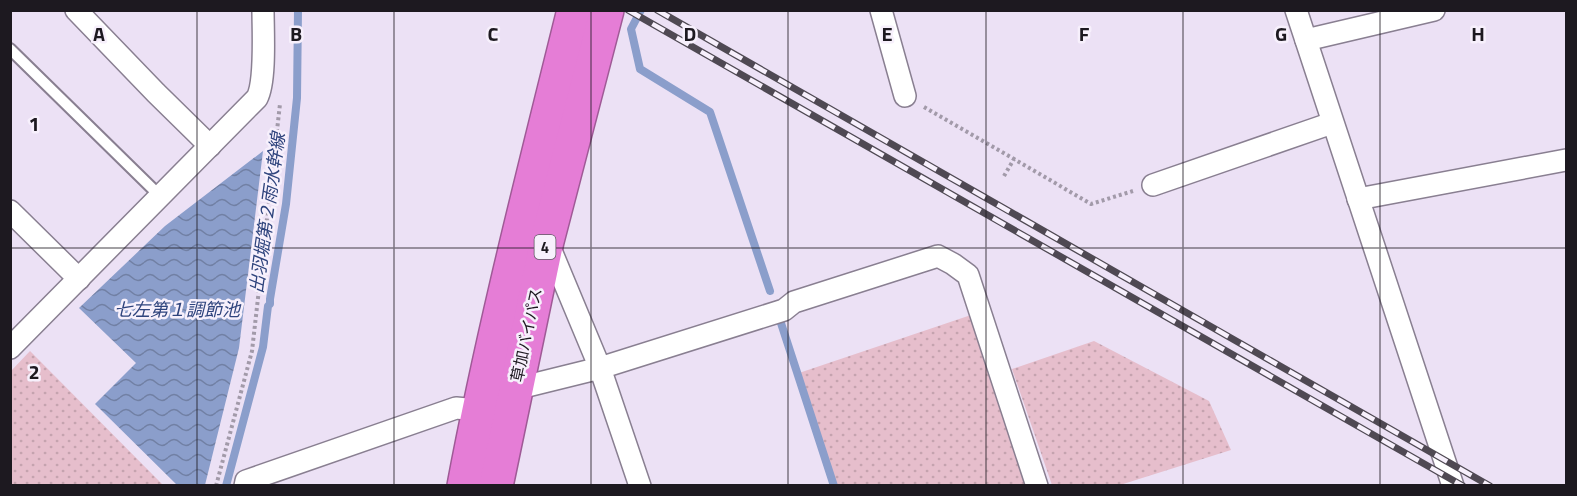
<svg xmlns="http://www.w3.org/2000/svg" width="1577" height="496" viewBox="0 0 1577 496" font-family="'Titillium Web','Noto Sans JP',sans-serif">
<defs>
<pattern id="grass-dots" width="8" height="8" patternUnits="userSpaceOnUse" patternTransform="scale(1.5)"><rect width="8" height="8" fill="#e6becc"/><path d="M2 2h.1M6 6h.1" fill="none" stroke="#c5a3af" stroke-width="1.8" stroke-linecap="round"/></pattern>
<pattern id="water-waves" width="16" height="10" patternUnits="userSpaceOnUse" patternTransform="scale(1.5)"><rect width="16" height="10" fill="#8b9ecb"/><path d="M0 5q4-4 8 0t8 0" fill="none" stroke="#7180a4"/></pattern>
</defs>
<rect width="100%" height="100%" fill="#ece1f5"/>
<!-- grass -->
<g fill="url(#grass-dots)">
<path d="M971,315L1026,485H837L799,373Z"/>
<path d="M1094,341L1209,401L1231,450L1120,485H1052L1012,369Z"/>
<path d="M30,351L163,485H13L10,483L11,371Z"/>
</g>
<!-- water -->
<path fill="url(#water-waves)" d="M263,151L239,348L205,485H177L95,404L136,363L79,308L165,226Z"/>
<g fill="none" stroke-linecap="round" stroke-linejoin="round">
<!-- stream -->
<g stroke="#8b9ecb" stroke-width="8">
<path d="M641,10L631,29L640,69L710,112L770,291"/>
<path d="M779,317L834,486"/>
<path d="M226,486L263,347L268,306L270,304V299L286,204L297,98L298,10"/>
</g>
<defs>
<path id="lane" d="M10,49L160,196"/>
<g id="street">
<path d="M76,10L156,93L210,146"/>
<path d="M881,10L905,96"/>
<path d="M1296,10L1453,486"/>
<path d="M1306,40L1434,10"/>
<path d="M1153,185L1332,123"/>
<path d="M1358,199L1566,160"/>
<path d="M10,211L79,279"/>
<path d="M547,241L600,368L640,486"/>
<path d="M10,348L257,98C266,81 263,31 263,10"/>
<path d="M515,389L600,368L784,310L794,302L938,256L953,264L968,275L1037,486"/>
<path d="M245,486L246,481L456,408L478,410"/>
</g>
<g id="highway">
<path d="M464,486C494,326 535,168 574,10"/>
<path d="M496,486L547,241L607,10"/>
</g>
</defs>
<!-- lane casing -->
<use href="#lane" stroke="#897f91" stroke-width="14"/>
<!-- street casing -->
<use href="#street" stroke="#897f91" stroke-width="24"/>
<!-- highway casing -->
<use href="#highway" stroke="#9f5a96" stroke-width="36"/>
<!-- path -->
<g stroke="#a29aa9" stroke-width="4" stroke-dasharray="3 3" stroke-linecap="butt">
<path d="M924,107L1014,159"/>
<path d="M1004,176L1014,159L1091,204L1133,191"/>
<path d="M216,486L252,351L280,104"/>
</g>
<!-- lane -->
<use href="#lane" stroke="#fff" stroke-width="10"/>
<!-- street -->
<use href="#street" stroke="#fff" stroke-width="21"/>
<!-- highway -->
<use href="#highway" stroke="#e57dd6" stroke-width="33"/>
<defs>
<g id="rail">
<path d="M628,10L1463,486"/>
<path d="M657,10L1490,486"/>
</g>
</defs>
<!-- rail casing -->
<use href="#rail" stroke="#4f4953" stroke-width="7"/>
<!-- rail -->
<use href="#rail" stroke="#f7f0fc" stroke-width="4.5" stroke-dasharray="14" stroke-linecap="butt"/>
</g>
<!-- grid -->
<path fill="none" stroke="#1d1920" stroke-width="1.5" stroke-opacity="0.55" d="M197,10V486M394,10V486M591,10V486M788,10V486M986,10V486M1183,10V486M1380,10V486M10,248H1566"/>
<g text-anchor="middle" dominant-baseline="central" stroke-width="5" stroke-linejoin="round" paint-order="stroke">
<!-- shield labels -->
<rect fill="#f7f0fc" stroke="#5e5a62" stroke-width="1.5" x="534.5" y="235" width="21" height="24" rx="4.5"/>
<g font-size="15" font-weight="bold" fill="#1d1920">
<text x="545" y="247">4</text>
</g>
<!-- street labels -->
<g font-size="16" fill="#1d1920" stroke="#f7f0fc">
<text transform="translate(526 335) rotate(-78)">草加バイパス</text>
</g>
<!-- water labels -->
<g font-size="18" font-style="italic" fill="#2f447d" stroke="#f7f0fc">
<text transform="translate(267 213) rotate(-82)">出羽堀第２雨水幹線</text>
<text x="177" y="309">七左第１調節池</text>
</g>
</g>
<g font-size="20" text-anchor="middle" font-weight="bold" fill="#1d1920" stroke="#f7f0fc" stroke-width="5" stroke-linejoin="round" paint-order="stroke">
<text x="99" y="41">A</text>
<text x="296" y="41">B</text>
<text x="493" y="41">C</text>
<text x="690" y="41">D</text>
<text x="887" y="41">E</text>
<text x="1084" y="41">F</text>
<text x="1281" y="41">G</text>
<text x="1478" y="41">H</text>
<text x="34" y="131">1</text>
<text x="34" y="379">2</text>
</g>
<!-- border -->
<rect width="1577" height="496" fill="none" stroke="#1d1920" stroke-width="24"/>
</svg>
